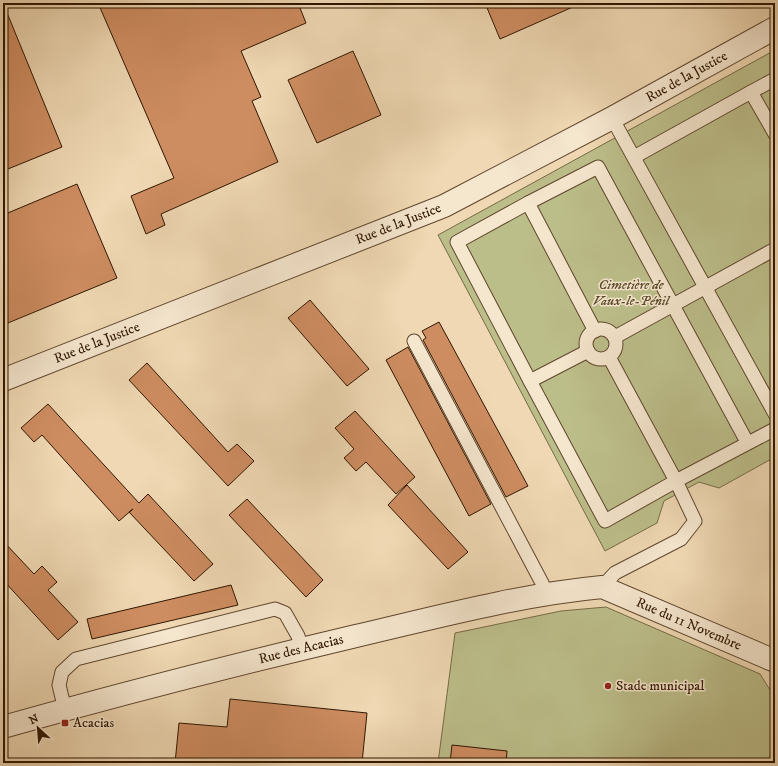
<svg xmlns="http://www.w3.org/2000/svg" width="778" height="766" viewBox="0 0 778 766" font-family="'IM FELL DW Pica',serif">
<rect width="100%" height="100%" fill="#efd8b3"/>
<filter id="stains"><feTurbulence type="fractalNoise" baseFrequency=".005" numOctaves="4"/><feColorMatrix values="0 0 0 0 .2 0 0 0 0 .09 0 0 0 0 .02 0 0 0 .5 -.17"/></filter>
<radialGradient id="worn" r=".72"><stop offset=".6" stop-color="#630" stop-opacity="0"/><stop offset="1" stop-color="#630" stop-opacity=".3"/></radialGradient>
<!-- green -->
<g fill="#bcbe8a" stroke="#766a45">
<path d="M775,50V457L719,488L699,482L664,501L657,523L605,551L438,235Z"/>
<path d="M606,607L760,674L775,698V727L769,763H438L455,633L561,611Z"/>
</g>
<!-- building -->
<g fill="#ce8d61" stroke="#2f1600">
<path d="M3,3L62,147L3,171Z"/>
<path d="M98,3H298L306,23L241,51L261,97L252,101L278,162L161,214L165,225L146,234L131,196L174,178Z"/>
<path d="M485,3H582L500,39Z"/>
<path d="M353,51L381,115L317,143L288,80Z"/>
<path d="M77,184L117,278L3,325V215Z"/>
<path d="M310,300L369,369L347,386L288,318Z"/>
<path d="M439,322L528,486L506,497L423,340L426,338L422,331Z"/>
<path d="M408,347L491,504L469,516L386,360Z"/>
<path d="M147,363L228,452L237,444L254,461L228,486L129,380Z"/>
<path d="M48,404L139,503L148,494L213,564L194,581L129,512L133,509L119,521L42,435L34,442L21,428Z"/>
<path d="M355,411L415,477L396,494L366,462L356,471L344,458L354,449L335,428Z"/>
<path d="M407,485L468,552L448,569L388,505Z"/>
<path d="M247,499L323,580L306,597L229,515Z"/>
<path d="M3,541L34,574L42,566L57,582L48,590L78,622L58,640L3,580Z"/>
<path d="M231,585L238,605L92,639L87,619Z"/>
<path d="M230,699L367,713L362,763H175L179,723L227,727Z"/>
<path d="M452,745L507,751L506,763H450Z"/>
</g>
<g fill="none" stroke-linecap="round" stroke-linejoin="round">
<defs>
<g id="lane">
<path d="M751,92L775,79"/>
<path d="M612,118L775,414"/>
<path d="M634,157L751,92L775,134"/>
<path d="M528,203L598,167L747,442"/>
<circle cx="601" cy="344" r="15"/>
<path d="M615,337L775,249"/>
<path d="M414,341L542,583L546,594"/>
<path d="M588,351L530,381L605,521L676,481L775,429"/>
<path d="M530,381L457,242L528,203L595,331"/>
<path d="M602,587L615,573L681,539L695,521L676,481L609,357"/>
<path d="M65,710L59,685L62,672L76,659L275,609L285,613L298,636L302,649"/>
</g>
<g id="street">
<path id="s1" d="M3,380L444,206L612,118L775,28"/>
<path id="s2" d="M3,727C120,694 238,664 356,636C437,617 519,595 602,587L775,661"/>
</g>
</defs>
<!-- lane casing -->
<use href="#lane" stroke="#5f462d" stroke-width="15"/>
<!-- street casing -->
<use href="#street" stroke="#5f462d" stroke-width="24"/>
<!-- lane -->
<use href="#lane" stroke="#f5e6ce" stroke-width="13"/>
<!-- street -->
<use href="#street" stroke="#f5e6ce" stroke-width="22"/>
</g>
<!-- markers -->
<g fill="#8f2418" stroke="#f5e6ce" stroke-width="1.5">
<circle cx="608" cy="686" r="4"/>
<rect x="61" y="719" width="8" height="8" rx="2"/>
</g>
<g text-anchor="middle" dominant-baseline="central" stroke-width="3" stroke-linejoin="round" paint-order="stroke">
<!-- street labels -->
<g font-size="14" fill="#2f1600" stroke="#f5e6ce">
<text stroke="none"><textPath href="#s1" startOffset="749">Rue de la Justice</textPath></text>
<text stroke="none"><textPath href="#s1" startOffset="425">Rue de la Justice</textPath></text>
<text stroke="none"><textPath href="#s1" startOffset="101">Rue de la Justice</textPath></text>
<text stroke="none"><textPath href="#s2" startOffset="710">Rue du 11 Novembre</textPath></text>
<text stroke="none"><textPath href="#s2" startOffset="308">Rue des Acacias</textPath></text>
</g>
<!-- park labels -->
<g font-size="14" font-style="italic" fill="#594829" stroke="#f5e6ce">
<text x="631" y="285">Cimetière de<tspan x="631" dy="16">Vaux-le-Pénil</tspan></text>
</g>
<!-- poi labels -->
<g font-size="14" fill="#2f1600" stroke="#f5e6ce" text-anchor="start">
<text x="616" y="686">Stade municipal</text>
<text x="73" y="723">Acacias</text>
</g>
</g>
<!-- margin -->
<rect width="778" height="766" fill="none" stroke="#efd8b3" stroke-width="16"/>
<rect x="4" y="4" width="770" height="758" fill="none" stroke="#2f1600" stroke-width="2"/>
<rect x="8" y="8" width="762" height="750" fill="none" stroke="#2f1600"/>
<!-- north arrow -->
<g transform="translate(38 728) rotate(334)" stroke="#f5e6ce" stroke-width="3" paint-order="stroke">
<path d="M0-3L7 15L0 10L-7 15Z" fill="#2f1600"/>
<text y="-6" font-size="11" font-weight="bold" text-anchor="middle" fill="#2f1600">N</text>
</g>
<rect width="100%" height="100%" filter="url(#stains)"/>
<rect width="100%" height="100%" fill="url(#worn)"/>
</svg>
